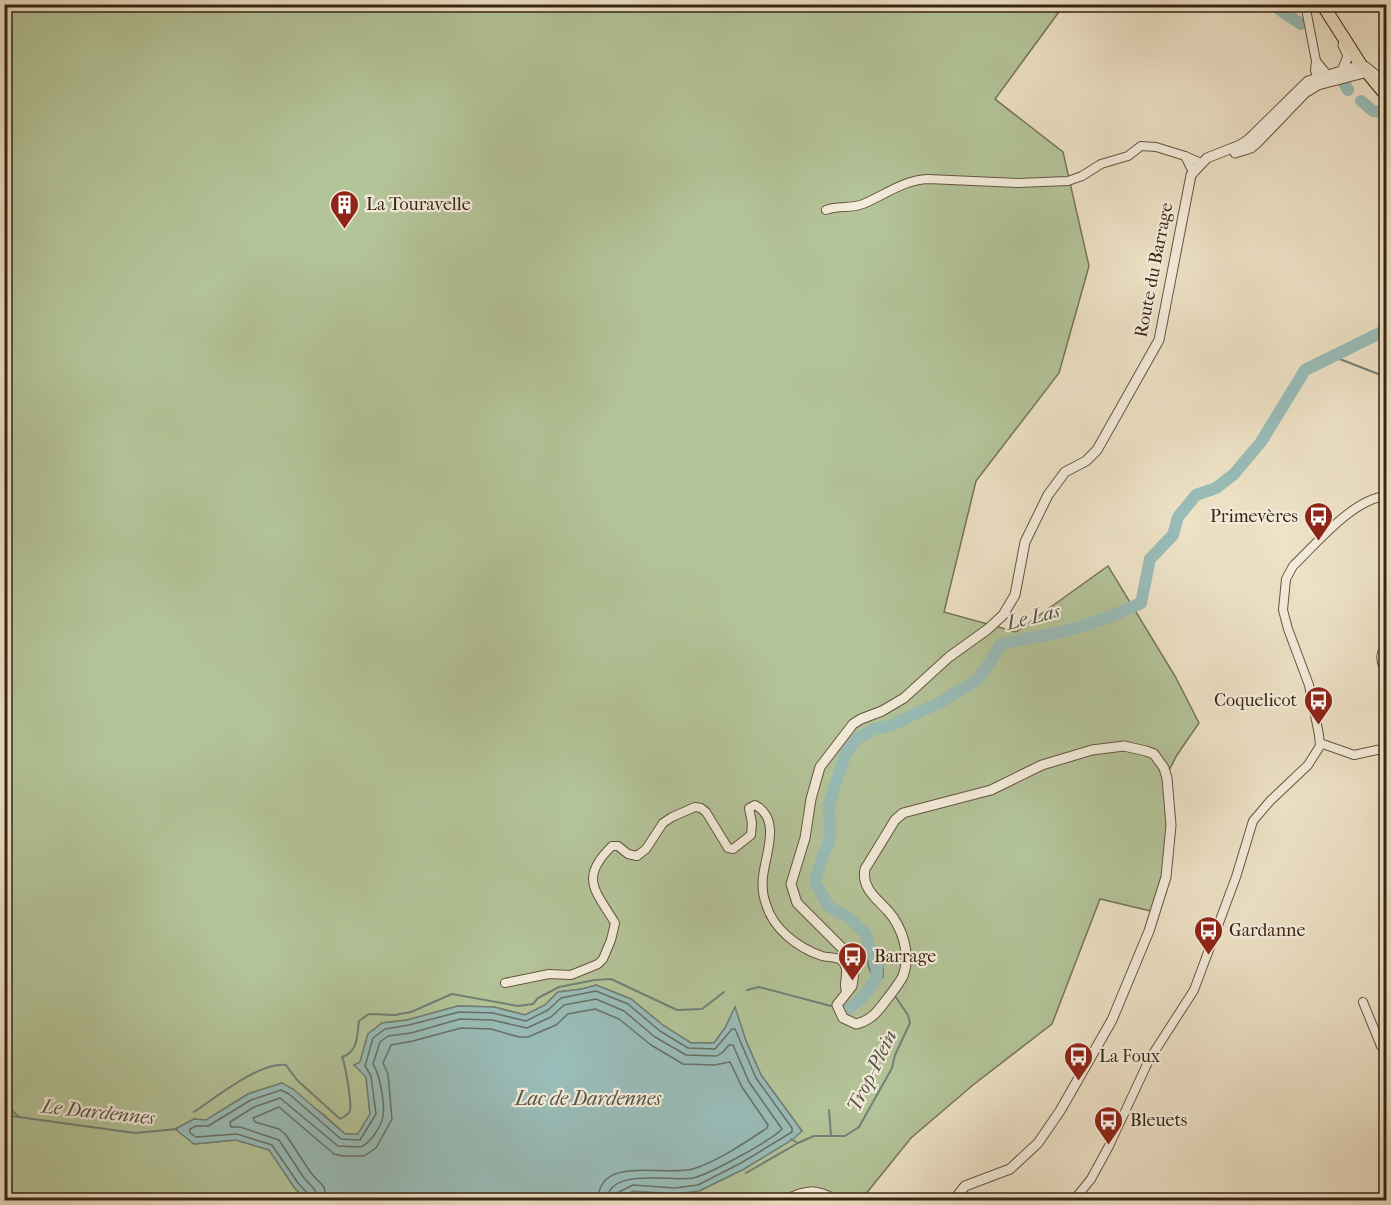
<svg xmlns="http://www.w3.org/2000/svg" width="1391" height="1205" viewBox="0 0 1391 1205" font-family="'IM FELL French Canon',serif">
<rect width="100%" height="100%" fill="#eee2c7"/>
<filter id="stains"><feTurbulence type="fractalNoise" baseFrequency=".00333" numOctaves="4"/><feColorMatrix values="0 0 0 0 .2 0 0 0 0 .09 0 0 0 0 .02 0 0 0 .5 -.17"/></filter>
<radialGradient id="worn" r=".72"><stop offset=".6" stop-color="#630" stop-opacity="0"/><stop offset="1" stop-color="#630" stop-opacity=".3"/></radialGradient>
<!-- green -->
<path fill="#b4c499" stroke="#767456" stroke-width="1.5" d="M5,5H1064L995,99L1063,152L1089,266L1059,373L976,481L944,612L1016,632L1108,566L1175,676L1199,723L1177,755L1166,776L1170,831L1155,912L1100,899L1052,1024L973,1085L911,1138L861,1200H616L633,1191L675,1194L699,1191L744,1169L802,1131L761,1075L746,1041L735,1008L725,1028L714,1043H691L664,1026L631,999L596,985L582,989L558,992L545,1005L525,1015L494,1007L458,1006L407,1020L382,1023L368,1034L360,1062L366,1077L370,1115L358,1135L345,1134L324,1115L282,1083L248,1094L206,1121L194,1119L176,1129L194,1144L236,1140L270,1150L294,1187L306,1200H5Z"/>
<!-- water -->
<g fill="#99bdb9" stroke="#728077" stroke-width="1.5">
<path d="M872,953C883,957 884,967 883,977L880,979H876C869,972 866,965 869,955Z"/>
<path d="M596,985L631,999L664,1026L691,1043H714L725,1028L735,1007L746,1041L761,1075L802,1131L792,1140L744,1169L699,1191L675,1194L633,1191L616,1200H306L294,1187L269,1150L236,1140L194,1144L175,1129L194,1119L206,1120L248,1094L282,1083L293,1089L345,1134H358L370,1114L366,1077L354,1065L360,1062L368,1034L382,1023L407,1020L458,1006L494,1007L525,1015L545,1005L558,992L582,989Z"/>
</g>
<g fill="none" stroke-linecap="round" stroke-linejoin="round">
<!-- shore -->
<g stroke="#687066" stroke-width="1.5">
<path d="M310,1200L309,1195L298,1183L272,1145L237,1134L196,1137L190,1133V1129L196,1126H208L251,1100L281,1090L289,1094L341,1139L360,1140L376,1114L371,1076L365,1066L373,1038L385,1029L409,1025L459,1012L493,1013L526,1021L548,1010L561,998L596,991L628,1004L660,1031L688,1048L715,1049L732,1029H735L756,1078L792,1128V1132L741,1163L698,1185L675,1188L633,1185L617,1193L614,1200"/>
<path d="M318,1200L315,1190L304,1178L279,1140L240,1127H231L230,1122L254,1107L280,1098L338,1146L361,1147C370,1143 382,1126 383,1116C385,1103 380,1075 373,1064L380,1042L388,1036L411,1033L460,1019L492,1020L527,1028L551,1017L564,1005L596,999L624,1011L655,1037L686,1055L717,1056L723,1052L729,1045H733L749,1082L782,1129C772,1140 708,1175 693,1178C670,1182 609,1167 607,1200"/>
<path d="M327,1200L324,1187L311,1173L286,1135L279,1129L255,1122L253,1118L279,1107L334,1154L343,1156H364L376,1148L392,1119L388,1074L383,1063L391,1045L413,1041L461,1028L491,1029L519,1037H528L556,1025L568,1014L595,1009L619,1019L651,1045L683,1064L714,1065L730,1062L742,1087L768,1125L767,1128C746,1142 718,1161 693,1169C666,1177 599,1154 598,1200"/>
</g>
<!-- stream -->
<g stroke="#728077" stroke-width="2">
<path d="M1332,356L1386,377"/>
<path d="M747,990L759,987L831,1006"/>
<path d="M4,1104L18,1116"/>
<path d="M829,1110L831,1136"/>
<path d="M194,1112C215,1098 261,1061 286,1065L297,1080L340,1119C344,1117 349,1115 350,1110C352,1104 345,1063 342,1057C358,1052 357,1036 359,1021L369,1014L395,1015L411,1012L452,994L518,1006L533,1004L538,998L559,987L595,980L611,979L677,1010L702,1009L724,992"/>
<path d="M4,1115L135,1133L177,1129"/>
<path d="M791,1139L798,1143L814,1136H845L859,1127L892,1068L895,1055L910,1023L908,1015L895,996"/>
<path d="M746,1173L798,1143"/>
</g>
<!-- river -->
<g stroke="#99bdb9" stroke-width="12">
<path d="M1275,4L1280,10L1301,24"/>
<path d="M1344,83L1348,90"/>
<path d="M1361,101L1373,111L1386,113"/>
<path d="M846,1011L864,996L876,979L877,967L865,933L848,917L829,907L815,882L822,859L830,839L829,803L846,753L858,738L874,729L889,726L939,703L977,680L993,658L1000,645C1022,639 1044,636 1065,631C1092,624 1116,615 1141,603L1150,559L1173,535L1178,517L1196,495L1216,488L1234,474L1261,442L1305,370L1386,330"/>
</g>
<defs>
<g id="minor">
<path d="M1305,4L1316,61"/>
<path d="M1319,83L1315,70L1316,61L1330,78"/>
<path d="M1193,172L1185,156L1201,163"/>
<path d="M826,210C838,205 851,209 863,204C885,195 903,180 928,179L1018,183L1068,181L1082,176L1101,164L1128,156L1141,146L1156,147L1185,156"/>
<path d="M1386,648C1377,655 1383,665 1386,674"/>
<path d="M1320,743L1354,755L1386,748"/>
<path d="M505,983L549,974L571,975L598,964L603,959L611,940L615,923C595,890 579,878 612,846H618L628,854L637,856L646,849L663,823L672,817L695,807L701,808L706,812L725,843L728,848L733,849L751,835L752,823L749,808L755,805C782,819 765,855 763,877C762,886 763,896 766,904C773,929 798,948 822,956C829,958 838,956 843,962C851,971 841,984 847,993"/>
<path d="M1363,1002L1381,1046L1386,1049"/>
<path d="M784,1200C806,1189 815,1188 837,1200"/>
<path d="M1074,1200L1091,1179L1109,1146L1149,1060L1194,990L1236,877L1253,821L1270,801L1308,765L1320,746L1319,735L1309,685L1288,629L1283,610L1286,579L1293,566C1317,543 1353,499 1386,496"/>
</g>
<g id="tertiary">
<path d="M1342,71L1348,56L1343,45"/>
<path d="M1235,153L1251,148L1257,143L1305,93L1318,85L1364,73L1366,68"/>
<path d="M954,1200L965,1186L1010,1169L1038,1143L1060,1111L1112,1020L1149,931L1166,877L1171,825L1167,778L1164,768L1154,754L1146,751L1124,746L1092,750L1042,765L991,790L903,813L895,820L865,869C861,888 877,899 888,911C903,928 911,955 903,976C899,984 893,991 887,999C879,1010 871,1021 856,1024L843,1018L837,1005L852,986L854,972L853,965L846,952L797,903L791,884L805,838L811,799L820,767L853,724L861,719L882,711L904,698L949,657L988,629L1003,615L1015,595L1025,542L1048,495L1065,472L1086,461L1097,450L1159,340L1191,175L1207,158L1240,145L1249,139L1308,81L1361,65L1366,67L1385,83"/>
</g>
<path id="primary" d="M1322,4L1361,65L1386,95"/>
</defs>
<!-- minor casing -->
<use href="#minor" stroke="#655440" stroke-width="10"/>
<!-- tertiary casing -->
<use href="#tertiary" stroke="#655440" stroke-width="11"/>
<!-- primary casing -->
<use href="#primary" stroke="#372413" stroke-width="14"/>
<!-- minor -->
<use href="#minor" stroke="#f4ecdb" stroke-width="8"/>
<!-- tertiary -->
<use href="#tertiary" stroke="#f4ecdb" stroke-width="9"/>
<!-- primary -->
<use href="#primary" stroke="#eee2c7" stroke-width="12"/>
</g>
<!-- icons -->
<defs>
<symbol id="building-pin" viewBox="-11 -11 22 30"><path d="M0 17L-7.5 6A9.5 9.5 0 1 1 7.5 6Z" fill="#8f2418" stroke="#f4ecdb"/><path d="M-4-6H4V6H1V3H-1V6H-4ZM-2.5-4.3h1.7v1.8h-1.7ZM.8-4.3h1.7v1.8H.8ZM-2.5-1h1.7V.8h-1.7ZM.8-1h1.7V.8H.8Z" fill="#fff"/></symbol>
<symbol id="bus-pin" viewBox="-11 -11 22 30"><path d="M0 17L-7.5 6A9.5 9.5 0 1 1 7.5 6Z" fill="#8f2418" stroke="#f4ecdb"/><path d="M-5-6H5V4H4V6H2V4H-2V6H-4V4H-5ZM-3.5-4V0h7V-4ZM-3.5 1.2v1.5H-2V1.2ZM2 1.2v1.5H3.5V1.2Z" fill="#fff"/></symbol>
</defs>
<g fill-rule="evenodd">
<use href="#building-pin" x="328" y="188" width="33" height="45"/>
<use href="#bus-pin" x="1302" y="500" width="33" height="45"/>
<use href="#bus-pin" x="1302" y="684" width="33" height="45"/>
<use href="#bus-pin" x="1192" y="914" width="33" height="45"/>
<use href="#bus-pin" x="836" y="940" width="33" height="45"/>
<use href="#bus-pin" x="1062" y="1040" width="33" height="45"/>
<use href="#bus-pin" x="1092" y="1104" width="33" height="45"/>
</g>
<g text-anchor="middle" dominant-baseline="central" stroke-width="4.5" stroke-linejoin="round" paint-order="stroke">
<!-- poi labels -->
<g font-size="18" fill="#372413" stroke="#f4ecdb" text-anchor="start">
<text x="366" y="204">La Touravelle</text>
<text x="1298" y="516" text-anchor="end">Primevères</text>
<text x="1297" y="700" text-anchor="end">Coquelicot</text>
<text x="1229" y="930">Gardanne</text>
<text x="874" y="956">Barrage</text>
<text x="1099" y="1056">La Foux</text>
<text x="1130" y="1120">Bleuets</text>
</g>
<!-- street labels -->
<g font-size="18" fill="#372413" stroke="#f4ecdb">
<text transform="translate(1154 270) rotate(-79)">Route du Barrage</text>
</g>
<!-- water labels -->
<g font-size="20" font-style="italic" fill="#545245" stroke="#f4ecdb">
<text transform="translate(1033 617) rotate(-14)">Le Las</text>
<text transform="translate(872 1071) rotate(-64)">Trop-Plein</text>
<text x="588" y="1098">Lac de Dardennes</text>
<text transform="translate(98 1112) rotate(6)">Le Dardennes</text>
</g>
</g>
<!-- margin -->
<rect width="1391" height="1205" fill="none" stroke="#eee2c7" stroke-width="24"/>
<rect x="6" y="6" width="1379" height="1193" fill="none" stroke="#372413" stroke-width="3"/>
<rect x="12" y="12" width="1367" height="1181" fill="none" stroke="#372413" stroke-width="1.5"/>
<rect width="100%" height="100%" filter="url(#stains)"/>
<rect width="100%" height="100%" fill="url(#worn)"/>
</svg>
